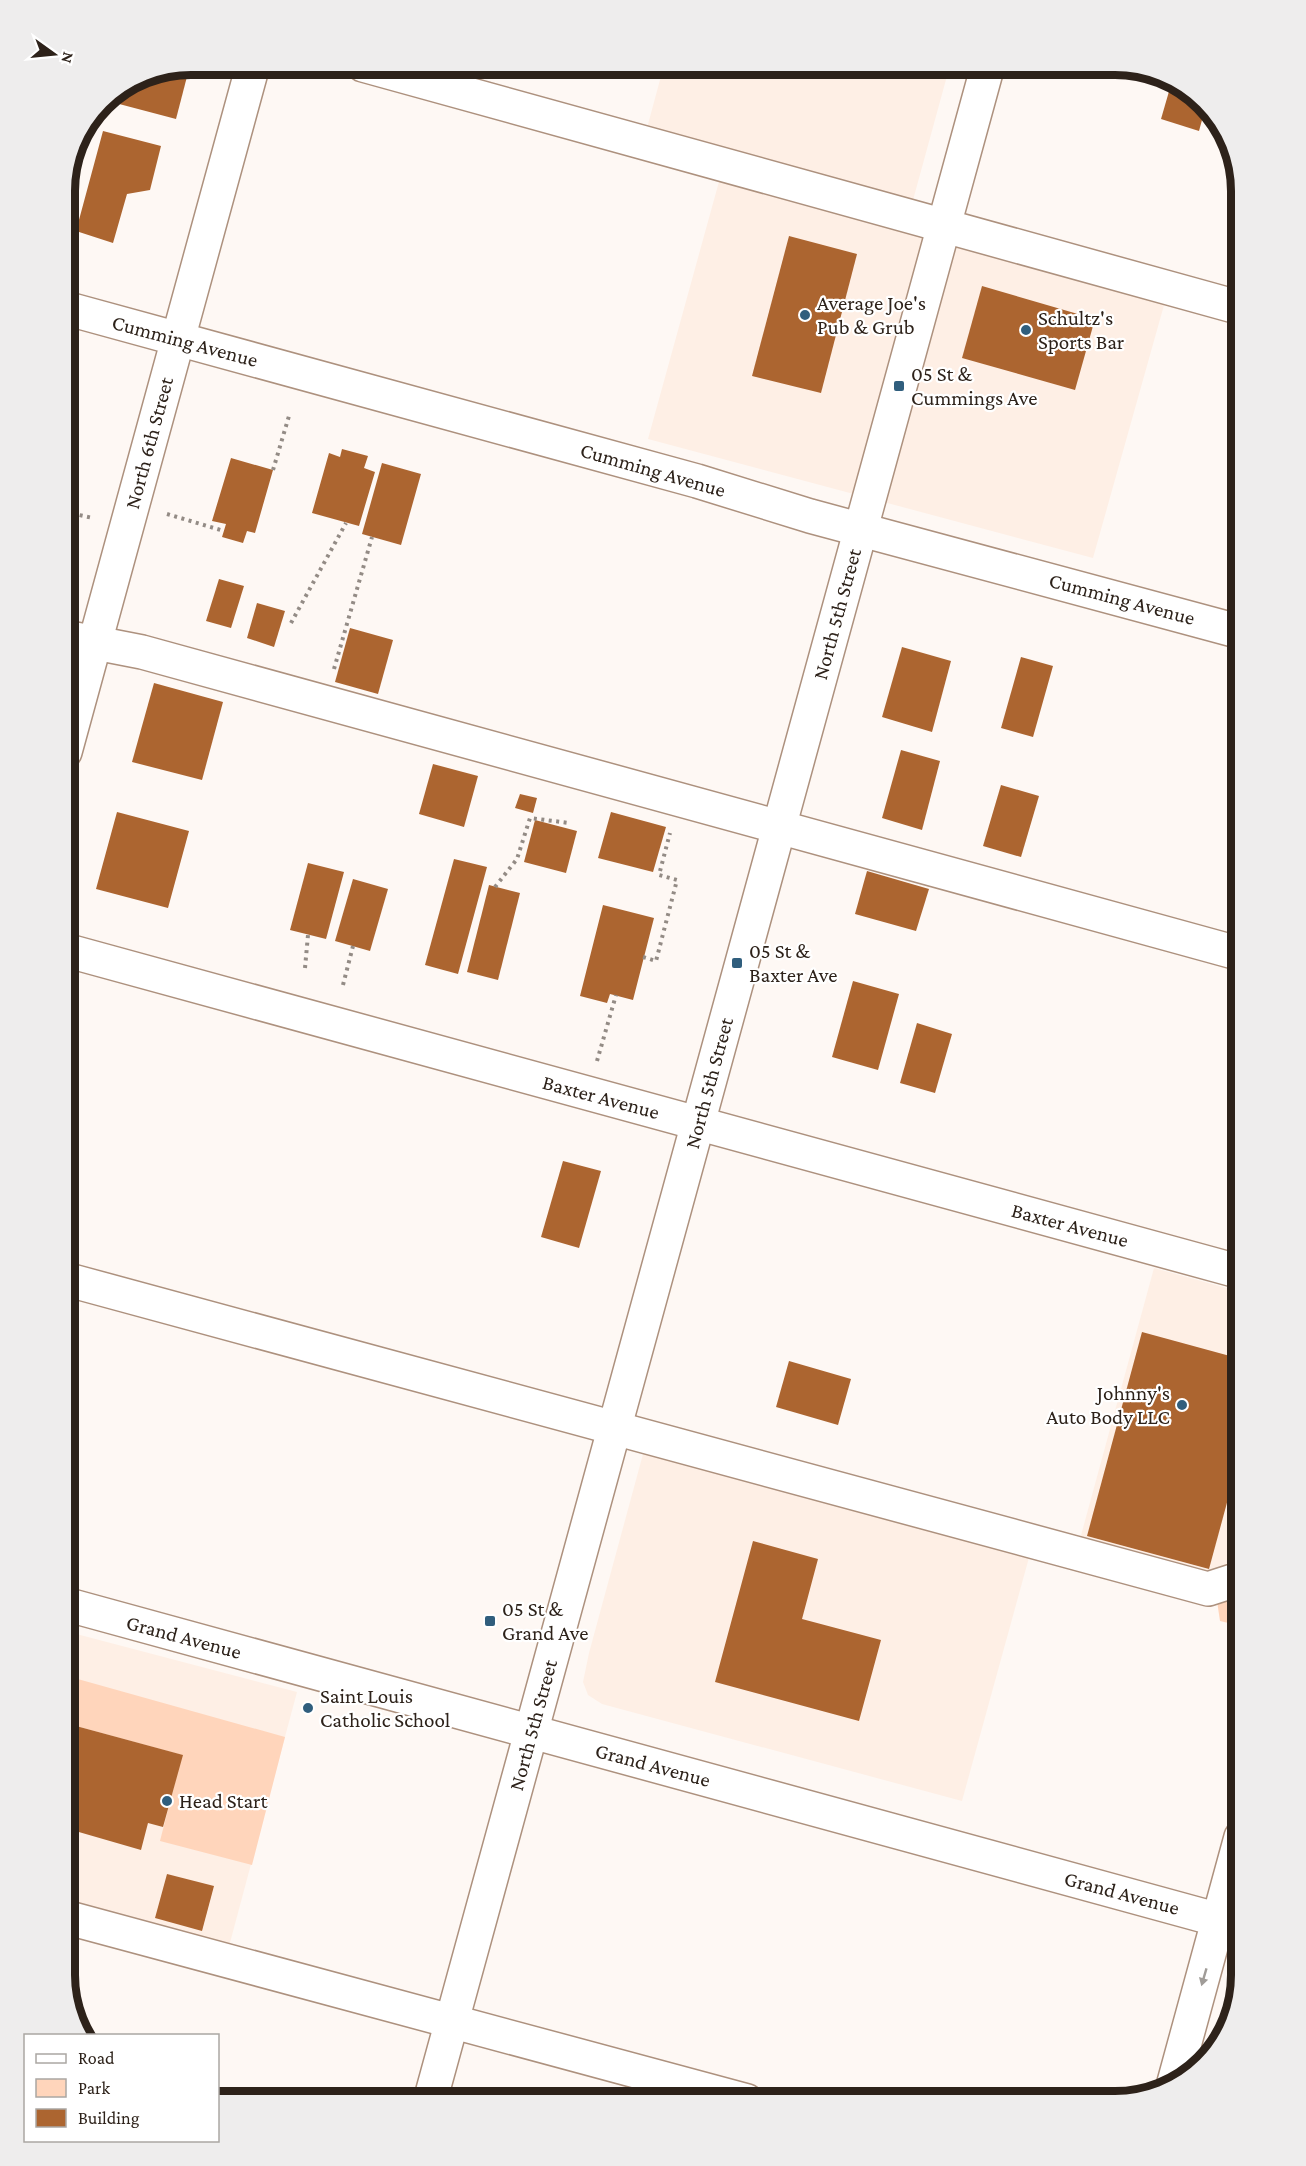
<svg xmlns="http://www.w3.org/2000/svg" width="1306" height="2166" viewBox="0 0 1306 2166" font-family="'Crimson Pro',serif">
<rect width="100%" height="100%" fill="#fef8f4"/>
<!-- built -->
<g fill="#feefe5">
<path d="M664,65H950L907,222L1166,298L1093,558L648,439L720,178L647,128Z"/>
<path d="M1154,1268L1241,1292V1552L1238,1564L1216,1576L1080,1539Z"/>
<path d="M646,1443L1030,1554L962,1801L602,1704L588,1695L583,1682L589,1653Z"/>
<path d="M65,1631L297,1692L227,1954L65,1909Z"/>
</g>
<!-- green -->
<g fill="#ffd5bb">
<path d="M1241,1591V1626L1220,1621L1217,1601Z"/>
<path d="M67,1676L285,1737L252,1865L160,1841L182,1755L65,1723V1686Z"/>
</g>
<!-- building -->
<g fill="#ac6530">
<path d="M190,65L176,119L104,100L143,74Z"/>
<path d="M1172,81L1186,86L1205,109L1199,131L1161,119Z"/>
<path d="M103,131L161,146L150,190L127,194L113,243L76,231Z"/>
<path d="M74,145L79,147L65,198V183Z"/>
<path d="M789,236L857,254L821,393L752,376Z"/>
<path d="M1241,242V269L1234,267Z"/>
<path d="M982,286L1095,319L1075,390L962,358Z"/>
<path d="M65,404L77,407L65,450Z"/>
<path d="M342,449L368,456L364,468L375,472L359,526L312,513L329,453L340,457Z"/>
<path d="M231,458L273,470L255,533L247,531L243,543L222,537L226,524L212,521Z"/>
<path d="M382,463L421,474L401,545L362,534Z"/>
<path d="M219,579L244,586L231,628L206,621Z"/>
<path d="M257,603L285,611L274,647L247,638Z"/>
<path d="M350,628L393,640L378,694L335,682Z"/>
<path d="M902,647L951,661L932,732L882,717Z"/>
<path d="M1021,657L1053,666L1033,737L1001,728Z"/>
<path d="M154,683L223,702L202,780L132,762Z"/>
<path d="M901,750L940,761L922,830L882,818Z"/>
<path d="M433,764L478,776L464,827L419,814Z"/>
<path d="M1001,785L1039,796L1021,857L983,846Z"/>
<path d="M520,794L537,798L533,813L515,808Z"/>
<path d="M117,812L189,831L168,908L96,889Z"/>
<path d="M611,812L666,827L653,872L598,858Z"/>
<path d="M535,820L577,831L566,873L524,862Z"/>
<path d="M454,859L487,867L458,974L425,965Z"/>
<path d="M308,863L344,872L326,939L290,930Z"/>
<path d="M867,871L929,889L916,931L855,914Z"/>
<path d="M353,879L388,889L370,951L335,941Z"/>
<path d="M489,885L520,893L498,980L467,972Z"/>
<path d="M603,905L654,918L633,1000L610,994L607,1003L580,996Z"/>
<path d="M853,981L899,994L878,1070L832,1057Z"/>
<path d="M917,1023L952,1034L935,1093L900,1083Z"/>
<path d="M563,1161L601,1171L579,1248L541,1237Z"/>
<path d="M1142,1332L1241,1359V1451L1209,1569L1087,1536Z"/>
<path d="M789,1361L851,1379L838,1425L776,1407Z"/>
<path d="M753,1541L818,1559L802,1619L881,1640L859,1721L715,1682Z"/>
<path d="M65,1723L183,1755L163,1827L148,1823L141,1850L65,1828Z"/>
<path d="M167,1874L214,1886L202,1931L155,1918Z"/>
</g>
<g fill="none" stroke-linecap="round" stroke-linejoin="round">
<defs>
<g id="minor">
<path d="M363,65L1241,308"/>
<path d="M65,308L697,481L810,516L1241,632"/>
<path d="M65,637L142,652L1241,954"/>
<path d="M65,752L253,65"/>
<path d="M65,950L1241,1272"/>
<path d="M65,1279L1208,1589L1239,1579L1241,1575"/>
<path d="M65,1604L1241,1926"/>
<path d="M65,1917L747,2101"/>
<path d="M430,2101L988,65"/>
</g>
<path id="highway" d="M1173,2086L1241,1837"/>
</defs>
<!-- minor casing -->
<use href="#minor" stroke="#ad917e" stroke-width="36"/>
<!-- highway casing -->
<use href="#highway" stroke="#ad917e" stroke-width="36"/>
<!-- path -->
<g stroke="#938b85" stroke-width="4" stroke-dasharray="3 4.5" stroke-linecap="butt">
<path d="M273,470L289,416"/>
<path d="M65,512L93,518"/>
<path d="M167,514L224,531"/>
<path d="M291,623L346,523"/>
<path d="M334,669L372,537"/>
<path d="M495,887L517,859L530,818L569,823"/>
<path d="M643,957L656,961L677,880L659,875L670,833"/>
<path d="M305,968L308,935"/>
<path d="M343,985L353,946"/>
<path d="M597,1061L616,995"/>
</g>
<!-- minor -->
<use href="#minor" stroke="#fff" stroke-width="33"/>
<!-- highway -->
<use href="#highway" stroke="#fff" stroke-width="33"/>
</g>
<!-- one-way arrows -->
<defs><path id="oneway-solid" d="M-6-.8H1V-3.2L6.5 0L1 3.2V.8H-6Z" transform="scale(1.5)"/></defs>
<use fill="#a09c98" href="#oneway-solid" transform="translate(1204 1977) rotate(106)"/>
<!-- markers -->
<g fill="#305e7d" stroke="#fff" stroke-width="2">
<circle cx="805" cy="315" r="6"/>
<circle cx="1026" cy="330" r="6"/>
<rect x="893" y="380" width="12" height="12" rx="3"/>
<rect x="731" y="957" width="12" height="12" rx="3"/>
<circle cx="1182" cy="1405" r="6"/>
<rect x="484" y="1615" width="12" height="12" rx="3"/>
<circle cx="308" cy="1708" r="6"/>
<circle cx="167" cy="1801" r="6"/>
</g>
<g text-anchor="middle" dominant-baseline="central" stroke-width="4.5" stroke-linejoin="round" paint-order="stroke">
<!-- poi labels -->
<g font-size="21" fill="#2d221a" stroke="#fff" text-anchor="start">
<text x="817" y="303">Average Joe's<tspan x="817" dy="24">Pub &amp; Grub</tspan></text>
<text x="1038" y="318">Schultz's<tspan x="1038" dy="24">Sports Bar</tspan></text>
<text x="911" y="374">05 St &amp;<tspan x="911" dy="24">Cummings Ave</tspan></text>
<text x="749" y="951">05 St &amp;<tspan x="749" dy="24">Baxter Ave</tspan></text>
<text x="1170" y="1393" text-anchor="end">Johnny's<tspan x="1170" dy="24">Auto Body LLC</tspan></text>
<text x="502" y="1609">05 St &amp;<tspan x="502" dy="24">Grand Ave</tspan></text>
<text x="320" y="1696">Saint Louis<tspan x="320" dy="24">Catholic School</tspan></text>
<text x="179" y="1801">Head Start</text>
</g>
<!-- street labels -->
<g font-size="21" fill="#2d221a" stroke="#fff">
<text transform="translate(185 341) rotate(15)">Cumming Avenue</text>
<text transform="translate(149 443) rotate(-75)">North 6th Street</text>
<text transform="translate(653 470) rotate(16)">Cumming Avenue</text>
<text transform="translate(1122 599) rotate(15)">Cumming Avenue</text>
<text transform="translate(837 614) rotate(-75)">North 5th Street</text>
<text transform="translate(709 1083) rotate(-75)">North 5th Street</text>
<text transform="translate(601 1097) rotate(15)">Baxter Avenue</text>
<text transform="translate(1070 1225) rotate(15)">Baxter Avenue</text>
<text transform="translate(184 1637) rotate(15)">Grand Avenue</text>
<text transform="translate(533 1725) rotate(-75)">North 5th Street</text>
<text transform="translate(653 1765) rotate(15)">Grand Avenue</text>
<text transform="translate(1122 1893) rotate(15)">Grand Avenue</text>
</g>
</g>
<!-- crop -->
<path d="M0 0H1306V2166H0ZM191 75H1115A116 116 0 0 1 1231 191V1975A116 116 0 0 1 1115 2091H191A116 116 0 0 1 75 1975V191A116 116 0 0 1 191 75Z" fill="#eeeded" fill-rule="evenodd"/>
<path fill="none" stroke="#2d221a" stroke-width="8" d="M191 75H1115A116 116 0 0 1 1231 191V1975A116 116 0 0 1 1115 2091H191A116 116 0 0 1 75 1975V191A116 116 0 0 1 191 75Z"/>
<!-- legend -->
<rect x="24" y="2034" width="195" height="108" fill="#ffffff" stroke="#aba7a3" stroke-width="1.5"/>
<rect x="36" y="2054" width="30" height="9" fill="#ffffff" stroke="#aba7a3" stroke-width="1.5"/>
<text x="78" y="2064" font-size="18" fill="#2d221a">Road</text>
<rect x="36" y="2079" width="30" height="18" fill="#ffd5bb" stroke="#aba7a3" stroke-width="1.5"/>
<text x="78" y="2094" font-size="18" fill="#2d221a">Park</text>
<rect x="36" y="2109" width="30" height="18" fill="#ac6530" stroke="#aba7a3" stroke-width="1.5"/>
<text x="78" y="2124" font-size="18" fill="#2d221a">Building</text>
<!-- north arrow -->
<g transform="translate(54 54) rotate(105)" stroke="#ffffff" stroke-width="4.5" paint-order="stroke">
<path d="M0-4.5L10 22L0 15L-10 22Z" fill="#2d221a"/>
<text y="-9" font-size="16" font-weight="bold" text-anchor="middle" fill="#2d221a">N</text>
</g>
</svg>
